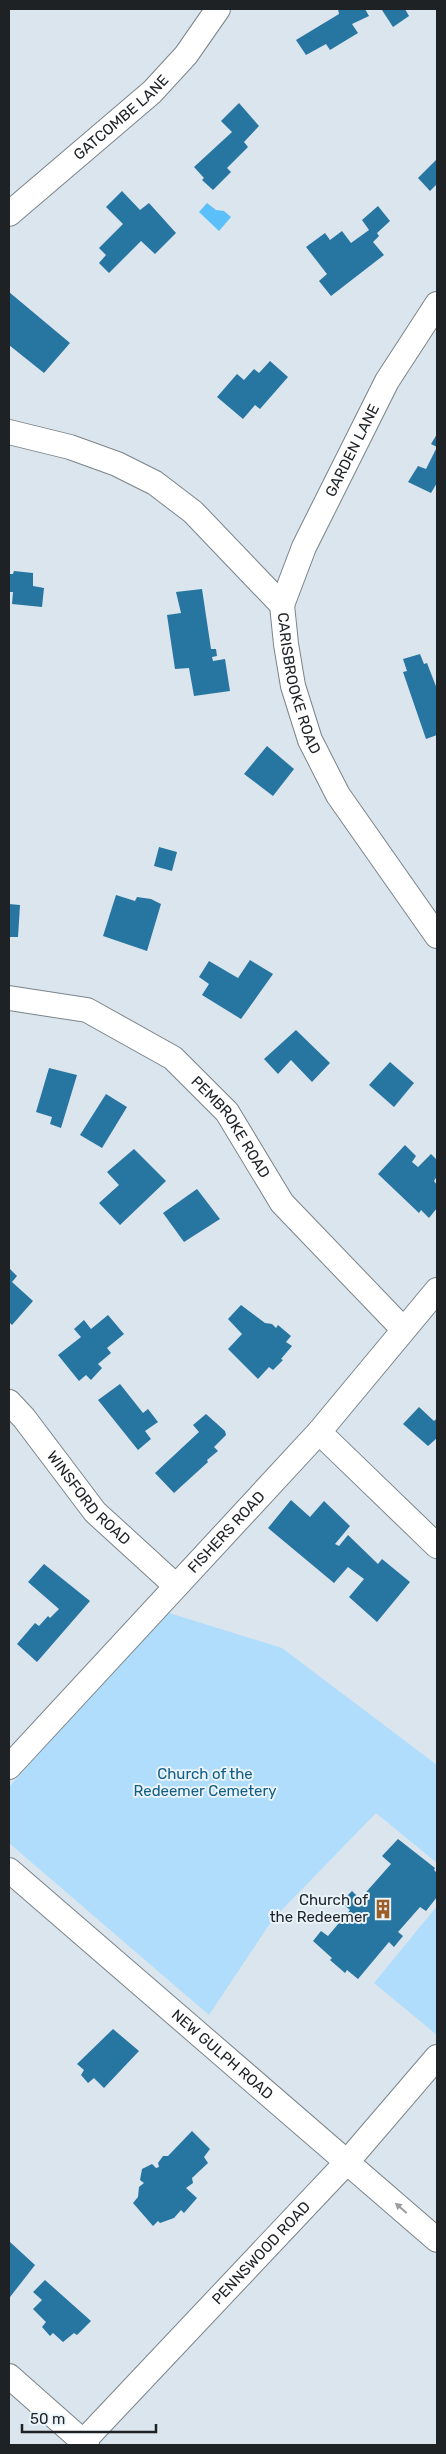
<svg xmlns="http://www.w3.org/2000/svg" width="446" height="2454" viewBox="0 0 446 2454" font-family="Rubik,sans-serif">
<rect width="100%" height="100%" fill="#dbe5ed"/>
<!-- green -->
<g fill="#b0ddfb">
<path d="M166,1612L282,1648L437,1765V1863L376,1813L273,1919L209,2015L9,1843V1787Z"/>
<path d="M437,1906V2035L374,1983Z"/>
</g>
<!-- water -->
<path fill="#5bbffa" d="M207,203L216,210L224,211L231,217L219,231L199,212Z"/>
<!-- building -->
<g fill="#2775a1">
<path d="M338,9H365L369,16L352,24L358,33L330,50L326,44L306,55L296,40L339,14Z"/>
<path d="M405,9L409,16L393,27L382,10Z"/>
<path d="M239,103L259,126L244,142L248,147L227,168L231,172L213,190L202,180L204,178L194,167L232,132L221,121Z"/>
<path d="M437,159V184L430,191L418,178Z"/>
<path d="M122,191L140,210L149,203L176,233L155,254L141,241L109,273L99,263L106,255L99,248L123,224L106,207Z"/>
<path d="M378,206L390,221L377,233L379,236L373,242L384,255L331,296L319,281L327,274L306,247L325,233L330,240L342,231L351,243L369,230L362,220Z"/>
<path d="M9,292L70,343L44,373L9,345Z"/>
<path d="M270,361L288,377L260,409L255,405L243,419L217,397L237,374L244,380L254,369L259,373Z"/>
<path d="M437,434V483L431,493L408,482L418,466L426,469L437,447L431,444Z"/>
<path d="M14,571L33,573V586L44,588L42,607L12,604L13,592H9V574H13Z"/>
<path d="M202,589L211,649H216L217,656L212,657L213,661L225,659L230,691L194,696L189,668L175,669L167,615L181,613L176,592Z"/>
<path d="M420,654L424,664L427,663L437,689V735L426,739L403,672L407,671L403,659Z"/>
<path d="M267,746L294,769L273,796L244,774Z"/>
<path d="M159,847L177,852L172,871L154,866Z"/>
<path d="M116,895L135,901L137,897L151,899L161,904L147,951L103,936Z"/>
<path d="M9,904L20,905L18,937H9Z"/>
<path d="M250,960L273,974L241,1019L202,995L209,984L199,977L209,961L238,978Z"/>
<path d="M296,1030L330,1063L312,1082L291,1060L278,1074L264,1059Z"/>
<path d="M390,1062L414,1083L394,1107L369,1085Z"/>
<path d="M49,1068L77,1075L61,1128L50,1124L52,1117L36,1112Z"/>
<path d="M106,1094L127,1107L102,1148L80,1135Z"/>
<path d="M405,1145L416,1156L412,1162L418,1167L431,1154L437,1160V1176L434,1181L437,1185V1208L429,1218L421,1210L419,1213L378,1174Z"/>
<path d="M134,1149L166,1181L120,1225L99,1203L119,1185L107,1172Z"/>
<path d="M197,1189L220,1219L184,1242L163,1213Z"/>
<path d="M9,1268L17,1276L12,1282L33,1301L12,1325L9,1322Z"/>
<path d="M241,1305L265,1323L272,1324L276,1328L278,1325L291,1336L286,1342L292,1346L281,1359L283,1360L273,1370L269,1367L258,1379L228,1349L242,1334L228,1319Z"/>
<path d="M108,1315L124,1334L107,1348L111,1353L98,1364L102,1368L91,1380L86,1375L79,1381L58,1355L81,1337L74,1329L84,1320L91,1329Z"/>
<path d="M120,1384L143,1413L148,1409L158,1422L145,1431L151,1439L138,1450L98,1400Z"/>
<path d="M419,1407L434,1421L437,1418V1438L428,1446L403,1424Z"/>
<path d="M206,1414L225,1431L226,1435L214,1447L218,1451L207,1460L208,1462L174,1493L155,1473L199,1432L193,1425Z"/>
<path d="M291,1500L310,1517L324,1501L350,1526L335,1544L339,1546L348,1535L378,1564L382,1559L410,1582L377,1622L349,1597L364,1579L348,1567L334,1583L268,1528Z"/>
<path d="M44,1564L90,1601L37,1662L17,1644L35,1623L39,1626L48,1616L50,1618L59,1609L28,1582Z"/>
<path d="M398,1839L435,1868L434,1870L437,1873V1897L426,1911L420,1907L398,1932L403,1936L394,1947L389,1942L358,1979L347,1970L345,1973L330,1960L332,1958L313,1941L321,1931L328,1936L350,1910L341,1902L352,1891L360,1899L391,1864L382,1856Z"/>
<path d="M113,2029L139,2051L104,2088L94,2078L88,2083L81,2075L84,2070L77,2064Z"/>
<path d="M192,2131L210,2149L204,2157L208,2163L192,2178L193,2183L186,2188L197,2198L184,2213L181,2210L174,2218L160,2223L158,2221L153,2226L133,2203L138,2197L139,2187L144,2183L140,2180L142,2169L152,2164L156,2168L159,2167L158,2163L163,2156H168Z"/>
<path d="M10,2242L35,2265L10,2297L9,2244Z"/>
<path d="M45,2280L91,2321L77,2335L74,2333L63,2342L53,2333L50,2336L42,2327L46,2322L33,2309L42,2300L33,2292Z"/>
</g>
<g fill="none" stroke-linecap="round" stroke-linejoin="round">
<defs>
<g id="minor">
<path id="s1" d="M9,214L152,92L186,55L218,9"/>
<path id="s2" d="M9,432L70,447L117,464L155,483L193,512L282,605L286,644L293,686L310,740L338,795L437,936"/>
<path id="s3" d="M282,605L304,547L387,381L437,304"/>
<path id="s4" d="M9,998L87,1010L173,1058L227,1112L282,1203L403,1329"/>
<path id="s5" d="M9,1402L24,1418L95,1512L176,1586"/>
<path d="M319,1432L437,1546"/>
<path id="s6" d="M9,1767L319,1432L437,1290"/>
<path id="s7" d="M9,1870L437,2240"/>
<path d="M9,2376L87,2445"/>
<path id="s8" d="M80,2445L347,2162L437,2057"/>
</g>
</defs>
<!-- minor casing -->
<use href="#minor" stroke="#7a848a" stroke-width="26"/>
<!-- minor -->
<use href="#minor" stroke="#fff" stroke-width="24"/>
</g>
<!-- one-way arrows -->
<defs><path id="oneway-solid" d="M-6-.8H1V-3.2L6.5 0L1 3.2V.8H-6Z" transform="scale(1.25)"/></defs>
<use fill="#9a9c9d" href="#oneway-solid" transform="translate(401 2208) rotate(-139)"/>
<!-- icons -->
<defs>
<symbol id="building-bare" viewBox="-9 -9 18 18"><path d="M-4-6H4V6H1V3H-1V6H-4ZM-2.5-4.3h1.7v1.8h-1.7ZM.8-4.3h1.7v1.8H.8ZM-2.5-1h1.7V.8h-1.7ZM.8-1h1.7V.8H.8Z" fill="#9d5d27" stroke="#e8f3fa" stroke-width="2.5" paint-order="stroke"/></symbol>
</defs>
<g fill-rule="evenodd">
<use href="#building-bare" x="369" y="1895" width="28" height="28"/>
</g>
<g text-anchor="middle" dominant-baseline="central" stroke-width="4" stroke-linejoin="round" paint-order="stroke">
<!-- street labels -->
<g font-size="15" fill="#1e2225" stroke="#e8f3fa">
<text stroke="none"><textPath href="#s1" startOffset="148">GATCOMBE LANE</textPath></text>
<text stroke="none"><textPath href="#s3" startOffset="170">GARDEN LANE</textPath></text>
<text stroke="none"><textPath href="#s2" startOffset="412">CARISBROOKE ROAD</textPath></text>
<text stroke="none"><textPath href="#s4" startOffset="268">PEMBROKE ROAD</textPath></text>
<text stroke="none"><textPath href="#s5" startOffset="125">WINSFORD ROAD</textPath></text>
<text stroke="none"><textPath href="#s6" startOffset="320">FISHERS ROAD</textPath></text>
<text stroke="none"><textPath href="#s7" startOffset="282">NEW GULPH ROAD</textPath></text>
<text stroke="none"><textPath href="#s8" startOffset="264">PENNSWOOD ROAD</textPath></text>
</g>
<!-- park labels -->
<g font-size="15" fill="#115d84" stroke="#e8f3fa">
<text x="205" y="1774">Church of the<tspan x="205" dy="17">Redeemer Cemetery</tspan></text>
</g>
<!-- poi labels -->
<g font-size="15" fill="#1e2225" stroke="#e8f3fa" text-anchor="end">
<text x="368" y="1900">Church of<tspan x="368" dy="17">the Redeemer</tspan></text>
</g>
</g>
<!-- border -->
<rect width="446" height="2454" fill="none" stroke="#1e2225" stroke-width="20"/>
<!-- scale -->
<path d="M22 2424v8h134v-8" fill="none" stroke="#1e2225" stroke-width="2.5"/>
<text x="30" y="2424" font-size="15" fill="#1e2225" stroke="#e8f3fa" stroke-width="4" paint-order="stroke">50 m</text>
</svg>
